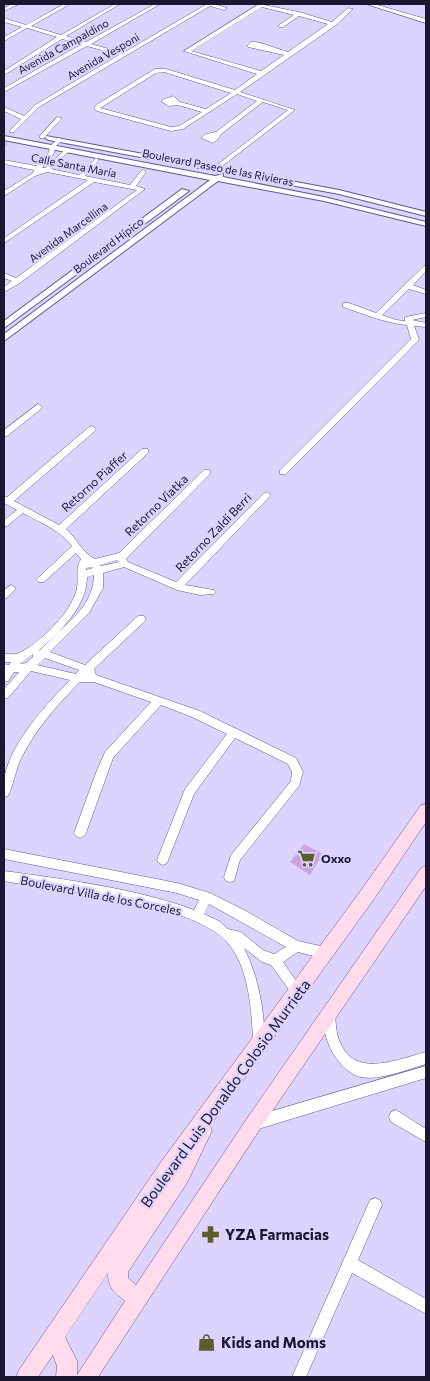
<svg xmlns="http://www.w3.org/2000/svg" width="430" height="1381" viewBox="0 0 430 1381" font-family="Commissioner,sans-serif">
<rect width="100%" height="100%" fill="#dcd4ff"/>
<!-- building -->
<path fill="#cca3e1" d="M304,844L323,854L310,875L290,862Z"/>
<g fill="none" stroke-linecap="round" stroke-linejoin="round">
<defs>
<g id="minor">
<path d="M12,4H19L4,11V8Z"/>
<path d="M64,4H70L31,26L61,35L115,4H120L66,36L86,42L155,4H160L91,44L123,53L207,4H214L227,8L224,10L210,6L39,107L14,132H10V130L21,119L4,111V107L24,116L35,105L119,55L87,46L4,92V88L82,44L62,39L4,75V71L57,37L27,28L4,41V37L22,27L4,22V18L26,25Z"/>
<path d="M259,4L299,12L332,22L348,8L353,9L336,25L240,92L295,110L217,170L212,169L288,110L263,102L221,134L219,138L213,143L201,138L206,134L216,132L257,101L237,94L183,129L171,131L97,111L94,109L96,105L155,69H166L235,90L257,74L184,51ZM262,7L294,15L279,25V27H283L299,16L328,24L288,52C277,49 260,41 251,42L247,46L248,47L284,55L261,71L191,51ZM164,72L231,93L206,109L180,102L173,96L162,100V102L169,106L178,105L202,112L179,126L171,127L100,108L156,73Z"/>
<path d="M366,4H374L426,19V23Z"/>
<path d="M57,117L62,118L44,138H40V136Z"/>
<path d="M59,138L62,140L55,147L54,153L42,168H45L67,148L70,150L51,169L79,175L96,158L99,160L85,176L130,185L141,171L143,170L146,172L136,186L145,189L20,283L4,292V287L12,281L4,278V273L16,278L137,190L94,182L4,243V238L88,180L47,172L35,176L4,196V191L33,173L34,170L4,164V160L36,166L49,152L50,146Z"/>
<path d="M4,141L7,144L4,146Z"/>
<path d="M426,265V271L413,285L426,290V294L409,289L382,315L396,320L405,321V317L426,313V317L412,320L426,323V327L414,326L419,339L418,341L286,474H280V470L411,339L407,325C385,323 364,314 343,307V303H349L376,313L424,266Z"/>
<path d="M38,404L42,407L41,409L7,436L4,437V430Z"/>
<path d="M92,426L96,429L95,431L14,501L59,525L142,449H148V453L66,529C77,538 82,553 95,559L119,553L204,470H210V474L126,559L128,562L176,582L264,493L267,492L271,495L185,585L214,590L216,592L214,594L200,595L177,590L124,567L103,573V588L89,613L50,652L85,665L138,616H144L146,619L144,622L94,669L96,675L200,711L296,758L303,772L299,786L240,860L234,881L230,882L226,881L224,877L231,855L291,781L292,772L288,764L235,738L194,794L167,863L163,865L159,863L157,860L185,789L227,734L192,717L161,705L113,758L86,833L84,836L80,838L76,836L74,833L97,770L105,752L151,702L94,682H80C57,705 33,732 19,763C15,774 13,786 8,796L4,797C4,790 3,781 5,774C14,739 45,706 70,680L31,671L8,698L4,699V689L19,672H14L8,681L4,682V664L9,665L11,662H4V654C8,654 15,655 19,653C40,643 69,614 76,592C80,579 74,570 81,559L76,553L44,582H38L36,580L38,578L72,546C60,530 41,523 23,513L7,526L4,527V520L17,510L4,503V496L7,497L89,427ZM117,560L119,562L101,566L100,565ZM92,567L93,568L86,570V568ZM94,575C93,602 77,614 59,632C73,616 87,599 87,577ZM58,633L40,650L38,651ZM33,654V657L26,663L20,664ZM45,658L79,670L76,674L37,665Z"/>
<path d="M11,585L16,588L7,598L4,599V590Z"/>
<path d="M4,849L177,883L210,893L246,911L298,941L325,947L329,949L331,953L329,957L325,959L298,952L283,962L303,991L301,995L297,997L293,995L271,965L262,962L244,948C259,978 264,1009 265,1043L263,1047L259,1049L255,1047L253,1043C252,1012 249,965 226,941C189,902 59,891 4,881V871C64,879 138,889 194,910L199,900L177,893L4,859ZM209,904L286,947L274,954L263,950L241,932L228,929L219,921L204,914Z"/>
<path d="M329,1009L333,1011L335,1015C336,1024 336,1034 340,1042C355,1079 398,1059 426,1052V1064C408,1069 380,1081 361,1077C348,1075 333,1057 329,1045C325,1036 321,1020 325,1011Z"/>
<path d="M426,1066V1078L255,1130L250,1128L248,1123L250,1118L255,1116Z"/>
<path d="M396,1110L426,1129V1142L391,1122L389,1117L391,1112Z"/>
<path d="M375,1198L380,1200L382,1205L358,1260L426,1299V1314L352,1273L306,1377H292L370,1200Z"/>
</g>
<g id="tertiary">
<path d="M4,136L215,176L223,174V177L324,197L426,222V226L324,201L218,181L4,341V334L210,180L4,140Z"/>
<path d="M46,136L339,190L426,212V216L339,194L49,140L45,138Z"/>
<path d="M182,189L189,191L4,328V321Z"/>
</g>
<path id="secondary" d="M426,804V822L374,899L210,1126L212,1131L209,1137L187,1183L128,1272V1278L136,1285L248,1117L421,868L426,866V886L260,1129L98,1377H56L57,1366L53,1355L38,1377H16L19,1370L161,1162L362,889L421,805ZM108,1273C108,1288 114,1292 125,1301L77,1375V1361L65,1337Z"/>
</defs>
<!-- minor casing -->
<use href="#minor" stroke="#655694" stroke-width="1"/>
<!-- tertiary casing -->
<use href="#tertiary" stroke="#655694" stroke-width="2"/>
<!-- secondary casing -->
<use href="#secondary" stroke="#655694" stroke-width="1"/>
<!-- minor -->
<use href="#minor" fill="#fff" fill-rule="evenodd"/>
<!-- tertiary -->
<use href="#tertiary" fill="#fff" fill-rule="evenodd"/>
<!-- secondary -->
<use href="#secondary" fill="#ffdbeb" fill-rule="evenodd"/>
</g>
<!-- icons -->
<defs>
<symbol id="supermarket-bare" viewBox="-9 -9 18 18"><path d="M-6-5.5h2.5l.6 2H6L4.5 2H-2.5L-4.4-4H-6ZM-1.5 3.2a1.3 1.3 0 1 0 .1 0ZM3 3.2a1.3 1.3 0 1 0 .1 0Z" fill="#595e2c" stroke="#dcd4ff" stroke-width="2.5" paint-order="stroke"/></symbol>
<symbol id="pharmacy-bare" viewBox="-9 -9 18 18"><path d="M-2-6h4v4h4v4h-4v4h-4v-4h-4v-4h4Z" fill="#595e2c" stroke="#dcd4ff" stroke-width="2.5" paint-order="stroke"/></symbol>
<symbol id="shop-bare" viewBox="-9 -9 18 18"><path d="M-5-2.5h2.3a2.7 3.5 0 0 1 5.4 0H5L5.5 6h-11ZM-1.5-2.5h3a1.5 2.3 0 0 0-3 0Z" fill="#595e2c" stroke="#dcd4ff" stroke-width="2.5" paint-order="stroke"/></symbol>
</defs>
<g fill-rule="evenodd">
<use href="#supermarket-bare" x="294" y="846" width="25" height="25"/>
<use href="#pharmacy-bare" x="198" y="1222" width="25" height="25"/>
<use href="#shop-bare" x="194" y="1330" width="25" height="25"/>
</g>
<g text-anchor="middle" dominant-baseline="central" stroke-width="4.5" stroke-linejoin="round" paint-order="stroke">
<!-- far-street labels -->
<g font-size="11" fill="#1c1630" stroke="#dcd4ff">
<text transform="translate(63 46) rotate(-29)">Avenida Campaldino</text>
<text transform="translate(103 56) rotate(-30)">Avenida Vesponi</text>
<text transform="translate(74 165) rotate(11)">Calle Santa María</text>
<text transform="translate(218 167) rotate(11)">Boulevard Paseo de las Rivieras</text>
<text transform="translate(68 232) rotate(-36)">Avenida Marcellina</text>
<text transform="translate(108 245) rotate(-37)">Boulevard Hípico</text>
</g>
<!-- street labels -->
<g font-size="12" fill="#1c1630" stroke="#dcd4ff">
<text transform="translate(94 481) rotate(-42)">Retorno Piaffer</text>
<text transform="translate(156 505) rotate(-44)">Retorno Viatka</text>
<text transform="translate(213 532) rotate(-46)">Retorno Zaldi Berri</text>
<text transform="translate(101 895) rotate(11)">Boulevard Villa de los Corceles</text>
</g>
<!-- poi labels -->
<g font-size="12" font-weight="bold" fill="#1c1630" stroke="#dcd4ff" text-anchor="start">
<text x="321" y="858">Oxxo</text>
</g>
<!-- near-street labels -->
<g font-size="15" fill="#1c1630" stroke="#dcd4ff">
<text transform="translate(225 1093) rotate(-54)">Boulevard Luis Donaldo Colosio Murrieta</text>
</g>
<!-- near-poi labels -->
<g font-size="15" font-weight="bold" fill="#1c1630" stroke="#dcd4ff" text-anchor="start">
<text x="225" y="1234">YZA Farmacias</text>
<text x="221" y="1342">Kids and Moms</text>
</g>
</g>
<!-- border -->
<rect width="430" height="1381" fill="none" stroke="#1c1630" stroke-width="10"/>
</svg>
